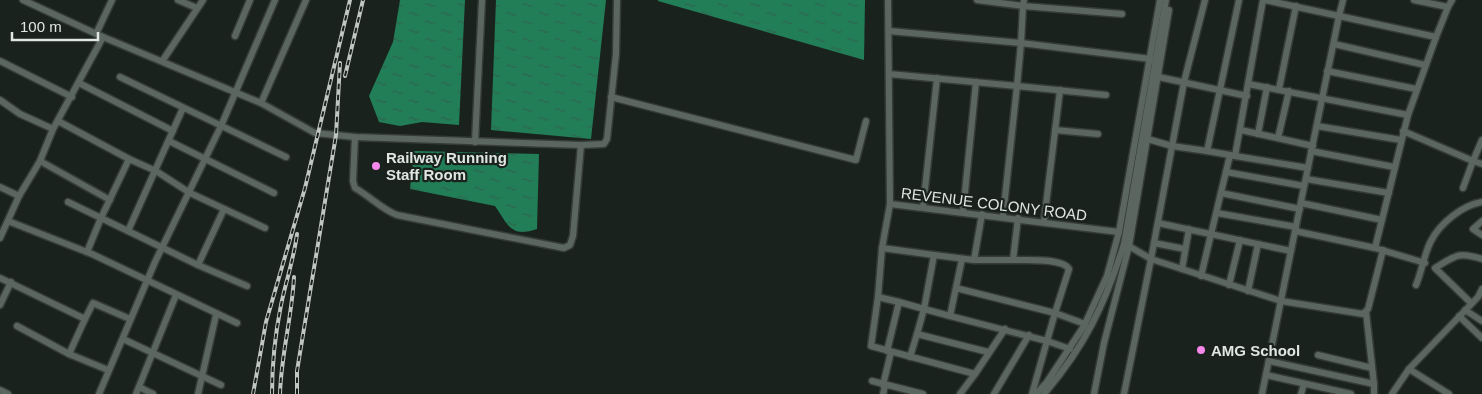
<svg xmlns="http://www.w3.org/2000/svg" width="1482" height="394" viewBox="0 0 1482 394" font-family="Helvetica,sans-serif">
<defs>
<pattern id="water-ripples" width="26" height="14" patternUnits="userSpaceOnUse" patternTransform="scale(1.25)"><rect width="26" height="14" fill="#217e56"/><path d="M2 4q2-2 4 0t4 0M15 11q2-2 4 0t4 0" fill="none" stroke="#30644e"/></pattern>
</defs>
<rect width="100%" height="100%" fill="#1a221d"/>
<!-- water -->
<g fill="url(#water-ripples)">
<path d="M400,0H465L459,125L422,122L400,126L379,122L369,96L393,42Z"/>
<path d="M496,0H606L591,139L491,130Z"/>
<path d="M658,0H865L864,60L658,1Z"/>
<path d="M414,151L539,154L537,229C511,238 508,225 495,206L410,189Z"/>
</g>
<g fill="none" stroke-linecap="round" stroke-linejoin="round">
<defs>
<g id="minor">
<path d="M23,0L103,37L261,103L315,133L355,137L581,145L604,144L607,139L616,54L617,0"/>
<path d="M178,0L197,8"/>
<path d="M888,0L890,204L1119,232"/>
<path d="M1024,0L1023,6L1122,14"/>
<path d="M1265,0L1339,16L1343,0"/>
<path d="M1414,0L1448,7L1452,0"/>
<path d="M889,31L1021,43L1023,6L977,0"/>
<path d="M96,34L112,0"/>
<path d="M235,36L250,0"/>
<path d="M1334,44L1425,65"/>
<path d="M163,60L203,0"/>
<path d="M0,61L72,97"/>
<path d="M1327,71L1416,89"/>
<path d="M889,74L1017,86L1021,43L1151,59"/>
<path d="M1154,76L1247,96"/>
<path d="M120,77L286,157"/>
<path d="M79,83L173,131"/>
<path d="M1248,84L1408,115"/>
<path d="M1279,89L1296,6"/>
<path d="M611,97L856,160L866,121"/>
<path d="M0,100L20,114L53,129"/>
<path d="M261,103L306,0"/>
<path d="M183,108L128,231L198,265L247,286"/>
<path d="M58,121L129,159"/>
<path d="M1317,126L1401,140"/>
<path d="M1055,130L1098,134"/>
<path d="M1241,130L1313,146"/>
<path d="M1403,131L1473,161L1463,188"/>
<path d="M1258,134L1267,87"/>
<path d="M355,137L353,181L355,188C371,197 381,209 397,215L564,248L570,245L573,236L581,145"/>
<path d="M1144,138L1172,146L1207,151"/>
<path d="M1278,138L1289,91"/>
<path d="M1482,140L1473,161L1482,164"/>
<path d="M169,141L274,193"/>
<path d="M475,142L482,0"/>
<path d="M1311,151L1394,167"/>
<path d="M1230,155L1207,151L1239,0"/>
<path d="M1235,156L1308,168"/>
<path d="M40,161L110,200"/>
<path d="M1226,172L1304,186"/>
<path d="M1306,179L1389,193"/>
<path d="M0,187L19,196"/>
<path d="M1221,193L1300,209"/>
<path d="M68,202L101,218L87,252"/>
<path d="M1301,203L1382,220"/>
<path d="M890,204L882,248L878,297L899,302"/>
<path d="M923,207L937,78"/>
<path d="M963,212L976,82"/>
<path d="M1217,213L1296,227"/>
<path d="M1003,216L1017,86L1106,95"/>
<path d="M8,221L92,254L237,323"/>
<path d="M1044,221L1060,90"/>
<path d="M1482,221L1473,229L1482,235"/>
<path d="M1158,223L1291,251"/>
<path d="M128,231L101,218L129,159L156,171L190,193L265,228"/>
<path d="M1295,231L1339,16L1436,37L1448,7"/>
<path d="M0,238L19,196L40,161L53,129L103,37"/>
<path d="M1154,243L1185,249"/>
<path d="M1127,245L1151,259L1184,82L1205,0"/>
<path d="M882,248L934,255"/>
<path d="M1375,248L1408,115L1436,37"/>
<path d="M974,260H1013L1018,218"/>
<path d="M1013,260C1026,260 1063,258 1069,269L1055,313L1085,324"/>
<path d="M198,265L224,209"/>
<path d="M1182,269L1189,229"/>
<path d="M1201,276L1230,155L1235,156L1263,0"/>
<path d="M0,278L85,319L93,303L130,319"/>
<path d="M1229,285L1240,240"/>
<path d="M1416,285C1422,271 1424,254 1431,241C1440,223 1463,205 1482,202"/>
<path d="M956,288L1055,313L1047,341L950,316L962,259"/>
<path d="M1248,291L1258,244"/>
<path d="M878,297L871,346L975,374L1005,329"/>
<path d="M1471,303L1435,268C1455,256 1458,251 1482,259"/>
<path d="M0,305L11,282"/>
<path d="M1465,310L1482,321"/>
<path d="M1366,312L1374,384"/>
<path d="M1459,316L1482,338"/>
<path d="M85,319L69,354L108,370"/>
<path d="M17,326L69,354"/>
<path d="M917,334L924,309L950,316"/>
<path d="M123,339L221,385"/>
<path d="M887,351L899,302L924,309L934,255L974,260L982,214"/>
<path d="M1318,355L1372,368"/>
<path d="M910,357L917,334L988,352"/>
<path d="M1269,361L1374,384V394"/>
<path d="M1409,369L1449,394"/>
<path d="M1266,375L1351,394"/>
<path d="M872,381L923,394"/>
<path d="M883,385L891,352"/>
<path d="M139,387L153,394"/>
<path d="M0,390L8,394"/>
<path d="M99,394L155,262L221,126L275,0"/>
<path d="M136,394L176,295"/>
<path d="M198,394L216,315"/>
<path d="M883,394L885,386"/>
<path d="M960,394L975,374"/>
<path d="M994,394L1029,335"/>
<path d="M1032,394L1047,341L1070,349"/>
<path d="M1036,394L1047,382L1084,326L1107,276L1119,232L1160,0"/>
<path d="M1044,394C1085,346 1105,304 1124,244L1166,0"/>
<path d="M1094,394L1104,343L1129,246L1169,10"/>
<path d="M1124,394L1151,259L1281,301L1363,314L1368,309L1383,250"/>
<path d="M1262,394L1295,231L1375,248L1425,263"/>
<path d="M1301,394L1304,384"/>
<path d="M1392,394L1409,369L1478,297L1482,289"/>
</g>
</defs>
<!-- minor casing -->
<use href="#minor" stroke="#353c38" stroke-width="9"/>
<!-- minor -->
<use href="#minor" stroke="#5c6660" stroke-width="6"/>
<defs>
<g id="rail">
<path d="M345,76L363,0"/>
<path d="M253,394L266,322L305,188L350,0"/>
<path d="M272,394C272,364 275,335 281,305C286,281 294,258 297,234"/>
<path d="M280,394C281,355 292,317 294,277"/>
<path d="M297,394V371L336,135L340,63"/>
</g>
</defs>
<!-- rail casing -->
<use href="#rail" stroke="#c0c6c2" stroke-width="4"/>
<!-- rail -->
<use href="#rail" stroke="#1a221d" stroke-width="2" stroke-dasharray="5.5" stroke-linecap="butt"/>
</g>
<!-- markers -->
<g fill="#f788eb" stroke="#1a221d" stroke-width="2">
<circle cx="376" cy="166" r="5"/>
<circle cx="1201" cy="350" r="5"/>
</g>
<g text-anchor="middle" dominant-baseline="central" stroke-width="4.5" stroke-linejoin="round" paint-order="stroke">
<!-- poi labels -->
<g font-size="15" font-weight="bold" fill="#e0e6e2" stroke="#1a221d" text-anchor="start">
<text x="386" y="157">Railway Running<tspan x="386" dy="17">Staff Room</tspan></text>
<text x="1211" y="350">AMG School</text>
</g>
<!-- street labels -->
<g font-size="15" fill="#e0e6e2" stroke="#1a221d">
<text transform="translate(994 204) rotate(7)">REVENUE COLONY ROAD</text>
</g>
</g>
<!-- scale -->
<path d="M12 32v8h86v-8" fill="none" stroke="#e0e6e2" stroke-width="2.5"/>
<text x="20" y="32" font-size="15" fill="#e0e6e2" stroke="#1a221d" stroke-width="4" paint-order="stroke">100 m</text>
</svg>
